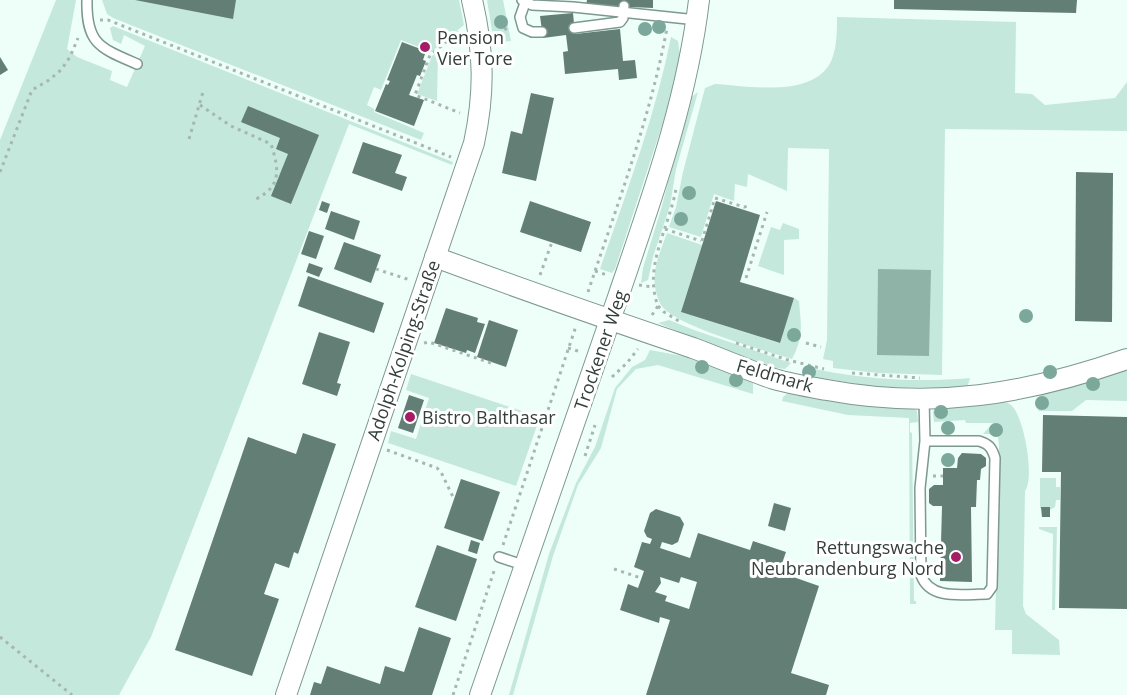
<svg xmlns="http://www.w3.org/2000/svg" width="1127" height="695" viewBox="0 0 1127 695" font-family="'Open Sans',sans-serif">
<rect width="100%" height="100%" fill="#edfff8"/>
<!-- green -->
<g fill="#c5e8dc">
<path d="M56,0H76L67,49L77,57L112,71L110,80L127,87L145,46L124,35L121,44L113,40L110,28L113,26L453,162L452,165L349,124L151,637L119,695H0V140Z"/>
<path d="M102,0H459L464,25L431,52L401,40L381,90L374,87L367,105L374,109V112L424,133L421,140L113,18L107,14Z"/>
<path d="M487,0H503L511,41L494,43Z"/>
<path d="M837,17L1016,22L1015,93L1032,94L1045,105L1115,98L1127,82V131L945,129L942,375L878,373L833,368V361L823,359L827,340L829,149L788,148L787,191L748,174L747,187L735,184L734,201L714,194L701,237L669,227L676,207L683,172L705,88L715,84C748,86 816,99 832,59C837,46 837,31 837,17Z"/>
<path d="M671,37L678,41L680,55L671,98L615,269L612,273L600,269C626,193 655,117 671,37Z"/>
<path d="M438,51L437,101L417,94L432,56Z"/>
<path d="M698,92L676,169L670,206L653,257L648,280L641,283L643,268L662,206L689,99Z"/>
<path d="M783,223L799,229V239L784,240V275L758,266L771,227L780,230Z"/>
<path d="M667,233L702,245L681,312L779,343L794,298L799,301C801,325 804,337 792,359C764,350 676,327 661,305C658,300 656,292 655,287C652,269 661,250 667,233Z"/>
<path d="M669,320L694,330L791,363L785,369L777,368L697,340L658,323Z"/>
<path d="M650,350L688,357L748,378L753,383V394L658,365L636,369L617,389L601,448L578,485L553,556L513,695H509L549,554L576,483L595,447L615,388L632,367L645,360Z"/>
<path d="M805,367C860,379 915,383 970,378L967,388L876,387L808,376Z"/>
<path d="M1127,369V401L1086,400L1072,411H1039C1033,405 1036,400 1041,395Z"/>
<path d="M411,374L540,417L516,486L388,443L391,431L416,439L429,398L406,390Z"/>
<path d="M789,392L911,407L917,411L918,422L910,423V432L912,433L914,601H916V604H910L909,418L848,415L782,401L783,397Z"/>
<path d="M1002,402C1006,402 1007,402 1011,405C1024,416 1035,477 1025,491L1023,606L1026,614L1059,640L1060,655L1012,654V630H995L999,446L998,437L995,434H983L993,423H966L965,420L934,422L933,412L935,408Z"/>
<path d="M1040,478H1056V487H1060V500H1056L1055,507L1050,510V507H1042L1041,510L1040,507Z"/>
<path d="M1039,527H1057L1055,610H1052L1053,534L1039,529Z"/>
</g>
<!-- water -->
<path fill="#90b3a7" d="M878,269L931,270L929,356L877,355Z"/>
<!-- building -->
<g fill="#637e75" fill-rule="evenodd">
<path d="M135,0H236L233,19Z"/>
<path d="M587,0H653V8L586,5Z"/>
<path d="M894,0H1077L1076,13L894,9Z"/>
<path d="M573,13L575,34L620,29L623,61L635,60L637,78L619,80L618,69L565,74L563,52L568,51L566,35L543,38L540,16Z"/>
<path d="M402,42L426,51L423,60L426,61L420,76L417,75L409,95L424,100L414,126L375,111L386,84L388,85L390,81L387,80Z"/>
<path d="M0,57L8,70L0,75Z"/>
<path d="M531,93L554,98L536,181L502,173L511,131L522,134Z"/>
<path d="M248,106L319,135L291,204L271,196L288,154L276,149L280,138L241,122Z"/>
<path d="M363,142L402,155L395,173L407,177L402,191L352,173Z"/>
<path d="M1076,172L1113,173L1112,322L1075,321Z"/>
<path d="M322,201L330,204L327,213L319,210Z"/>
<path d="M530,201L591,222L581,252L520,232Z"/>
<path d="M716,201L760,215L740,282L794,298L780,343L681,312Z"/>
<path d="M331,211L360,221L354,240L325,229Z"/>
<path d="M309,231L324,236L316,259L301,254Z"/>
<path d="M344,242L381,255L371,283L334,269Z"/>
<path d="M309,263L323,268L319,277L306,272Z"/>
<path d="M308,276L384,303L374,333L298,306Z"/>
<path d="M446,308L478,318L477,322L485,324L475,353L467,350L466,353L434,343Z"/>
<path d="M489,320L518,330L506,367L477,357Z"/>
<path d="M319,332L350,342L337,383L341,384L337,396L302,384Z"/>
<path d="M409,395L424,400L413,433L398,428Z"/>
<path d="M1043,415L1127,417V609L1059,608L1061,472H1042Z"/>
<path d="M303,433L336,444L298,554L294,552L289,568L275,563L264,594L279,599L252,676L175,650L248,437L296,454Z"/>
<path d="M962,453L981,454L986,458V466L981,469L980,480H977L976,507H971L972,582L940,581L942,506H933L929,503V489L934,485H943V468H957L958,458Z"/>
<path d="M461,479L500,492L483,541L444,528Z"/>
<path d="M774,503L791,508L785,531L768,526Z"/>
<path d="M1041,507H1050V517H1042Z"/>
<path d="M656,509L680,517L684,524L678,542L672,545L662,542L660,548L690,558L698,533L750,550L753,541L786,552L779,572L819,586L791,673L829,685L826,695H646L670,620L660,617L659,623L620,610L628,584L638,588L644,571L634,567L642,542L650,544L652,539L647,537L644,531L650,513ZM660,577L679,583L681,577L697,582L689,609L665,601L667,596L655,592L661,583Z"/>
<path d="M471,540L480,543L477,554L468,551Z"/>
<path d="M437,545L477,559L456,621L415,607Z"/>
<path d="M419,627L451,638L432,695H310L314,682L321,684L327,666L380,684L385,666L404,672Z"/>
</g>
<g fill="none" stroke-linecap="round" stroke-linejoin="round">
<defs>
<g id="service">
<path d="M87,0C86,44 100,48 137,64"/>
<path d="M522,0L532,5L573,7L697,20"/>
<path d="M525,3L520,17L523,28L532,32H542"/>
<path d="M574,28L620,22L623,18L624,6"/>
<path d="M924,399L925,441H979C989,444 992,448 995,458L992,587L987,594C964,594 930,601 921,575L920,488L925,441"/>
<path d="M499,557L523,565"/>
</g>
<g id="minor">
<path d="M435,257C521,289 607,319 693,348C720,358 747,370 774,379C791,384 810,387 827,390C934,410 1026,394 1127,359"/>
<path d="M286,695L474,143C485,92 484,51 472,0"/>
<path d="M480,695C525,562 573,430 618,297C651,200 687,102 699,0"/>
</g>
</defs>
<!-- service casing -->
<use href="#service" stroke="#7d998f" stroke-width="12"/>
<!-- minor casing -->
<use href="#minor" stroke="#7d998f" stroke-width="22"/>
<!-- path -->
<g stroke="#a6b6b0" stroke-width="3" stroke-dasharray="3 4.5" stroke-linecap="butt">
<path d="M100,20H108L451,157"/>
<path d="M459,32L430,55L415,95L460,113"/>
<path d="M498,34L510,26"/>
<path d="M200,105L231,126L271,144C279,169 282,186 256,199"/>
<path d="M189,139L203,92"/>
<path d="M0,172L32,90L49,80L61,70L70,57L78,38"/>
<path d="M665,229L701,241"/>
<path d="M702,241L715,198L744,207L750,206"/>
<path d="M376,269L410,280"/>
<path d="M595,271L607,275"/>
<path d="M540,275L552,242"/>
<path d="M746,278L767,212"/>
<path d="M639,285L652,287"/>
<path d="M588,292C617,205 650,119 667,28"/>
<path d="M658,306L664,312L682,323"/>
<path d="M652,315L658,306C643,267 669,228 676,189"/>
<path d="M424,343L429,342L491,363"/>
<path d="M736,343L788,360L824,369"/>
<path d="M806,343L821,347"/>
<path d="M568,348L581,352"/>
<path d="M852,373L920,378"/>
<path d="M612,377L627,363L638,349"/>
<path d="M387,450L437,468L441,472L454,499"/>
<path d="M585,456L595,425"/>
<path d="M933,476H943"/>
<path d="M503,545L576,326"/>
<path d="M614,569L641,578"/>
<path d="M0,637L72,695"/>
<path d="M453,695L495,568"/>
</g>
<!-- service -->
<use href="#service" stroke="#fff" stroke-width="9"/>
<!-- minor -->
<use href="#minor" stroke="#fff" stroke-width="20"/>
</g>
<!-- trees -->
<g fill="#7ba89b">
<circle cx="501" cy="22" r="7"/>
<circle cx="659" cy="27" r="7"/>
<circle cx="645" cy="29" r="7"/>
<circle cx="689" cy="193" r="7"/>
<circle cx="681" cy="219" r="7"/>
<circle cx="1026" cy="316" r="7"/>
<circle cx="794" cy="335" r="7"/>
<circle cx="702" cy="367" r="7"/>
<circle cx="809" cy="372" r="7"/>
<circle cx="1050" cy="372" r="7"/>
<circle cx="736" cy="380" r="7"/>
<circle cx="1093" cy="384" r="7"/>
<circle cx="1042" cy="403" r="7"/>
<circle cx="941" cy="412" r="7"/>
<circle cx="948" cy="428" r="7"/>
<circle cx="996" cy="430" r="7"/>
<circle cx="948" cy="460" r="7"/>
</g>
<!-- markers -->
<g fill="#a41c66" stroke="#fff" stroke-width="2">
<circle cx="425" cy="47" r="6"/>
<circle cx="410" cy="417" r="6"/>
<circle cx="956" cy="557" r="6"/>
</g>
<g text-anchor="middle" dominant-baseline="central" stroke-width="6" stroke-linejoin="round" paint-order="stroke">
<!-- poi labels -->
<g font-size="18" fill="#343f3b" stroke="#fff" text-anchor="start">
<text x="437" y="37">Pension<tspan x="437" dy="21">Vier Tore</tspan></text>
<text x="422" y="417">Bistro Balthasar</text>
<text x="944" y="547" text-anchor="end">Rettungswache<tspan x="944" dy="21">Neubrandenburg Nord</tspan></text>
</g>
<!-- street labels -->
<g font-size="18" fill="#343f3b" stroke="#fff">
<text transform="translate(403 350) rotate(-71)">Adolph-Kolping-Straße</text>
<text transform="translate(600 350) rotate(-71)">Trockener Weg</text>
<text transform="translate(775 375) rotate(16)">Feldmark</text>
</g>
</g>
</svg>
